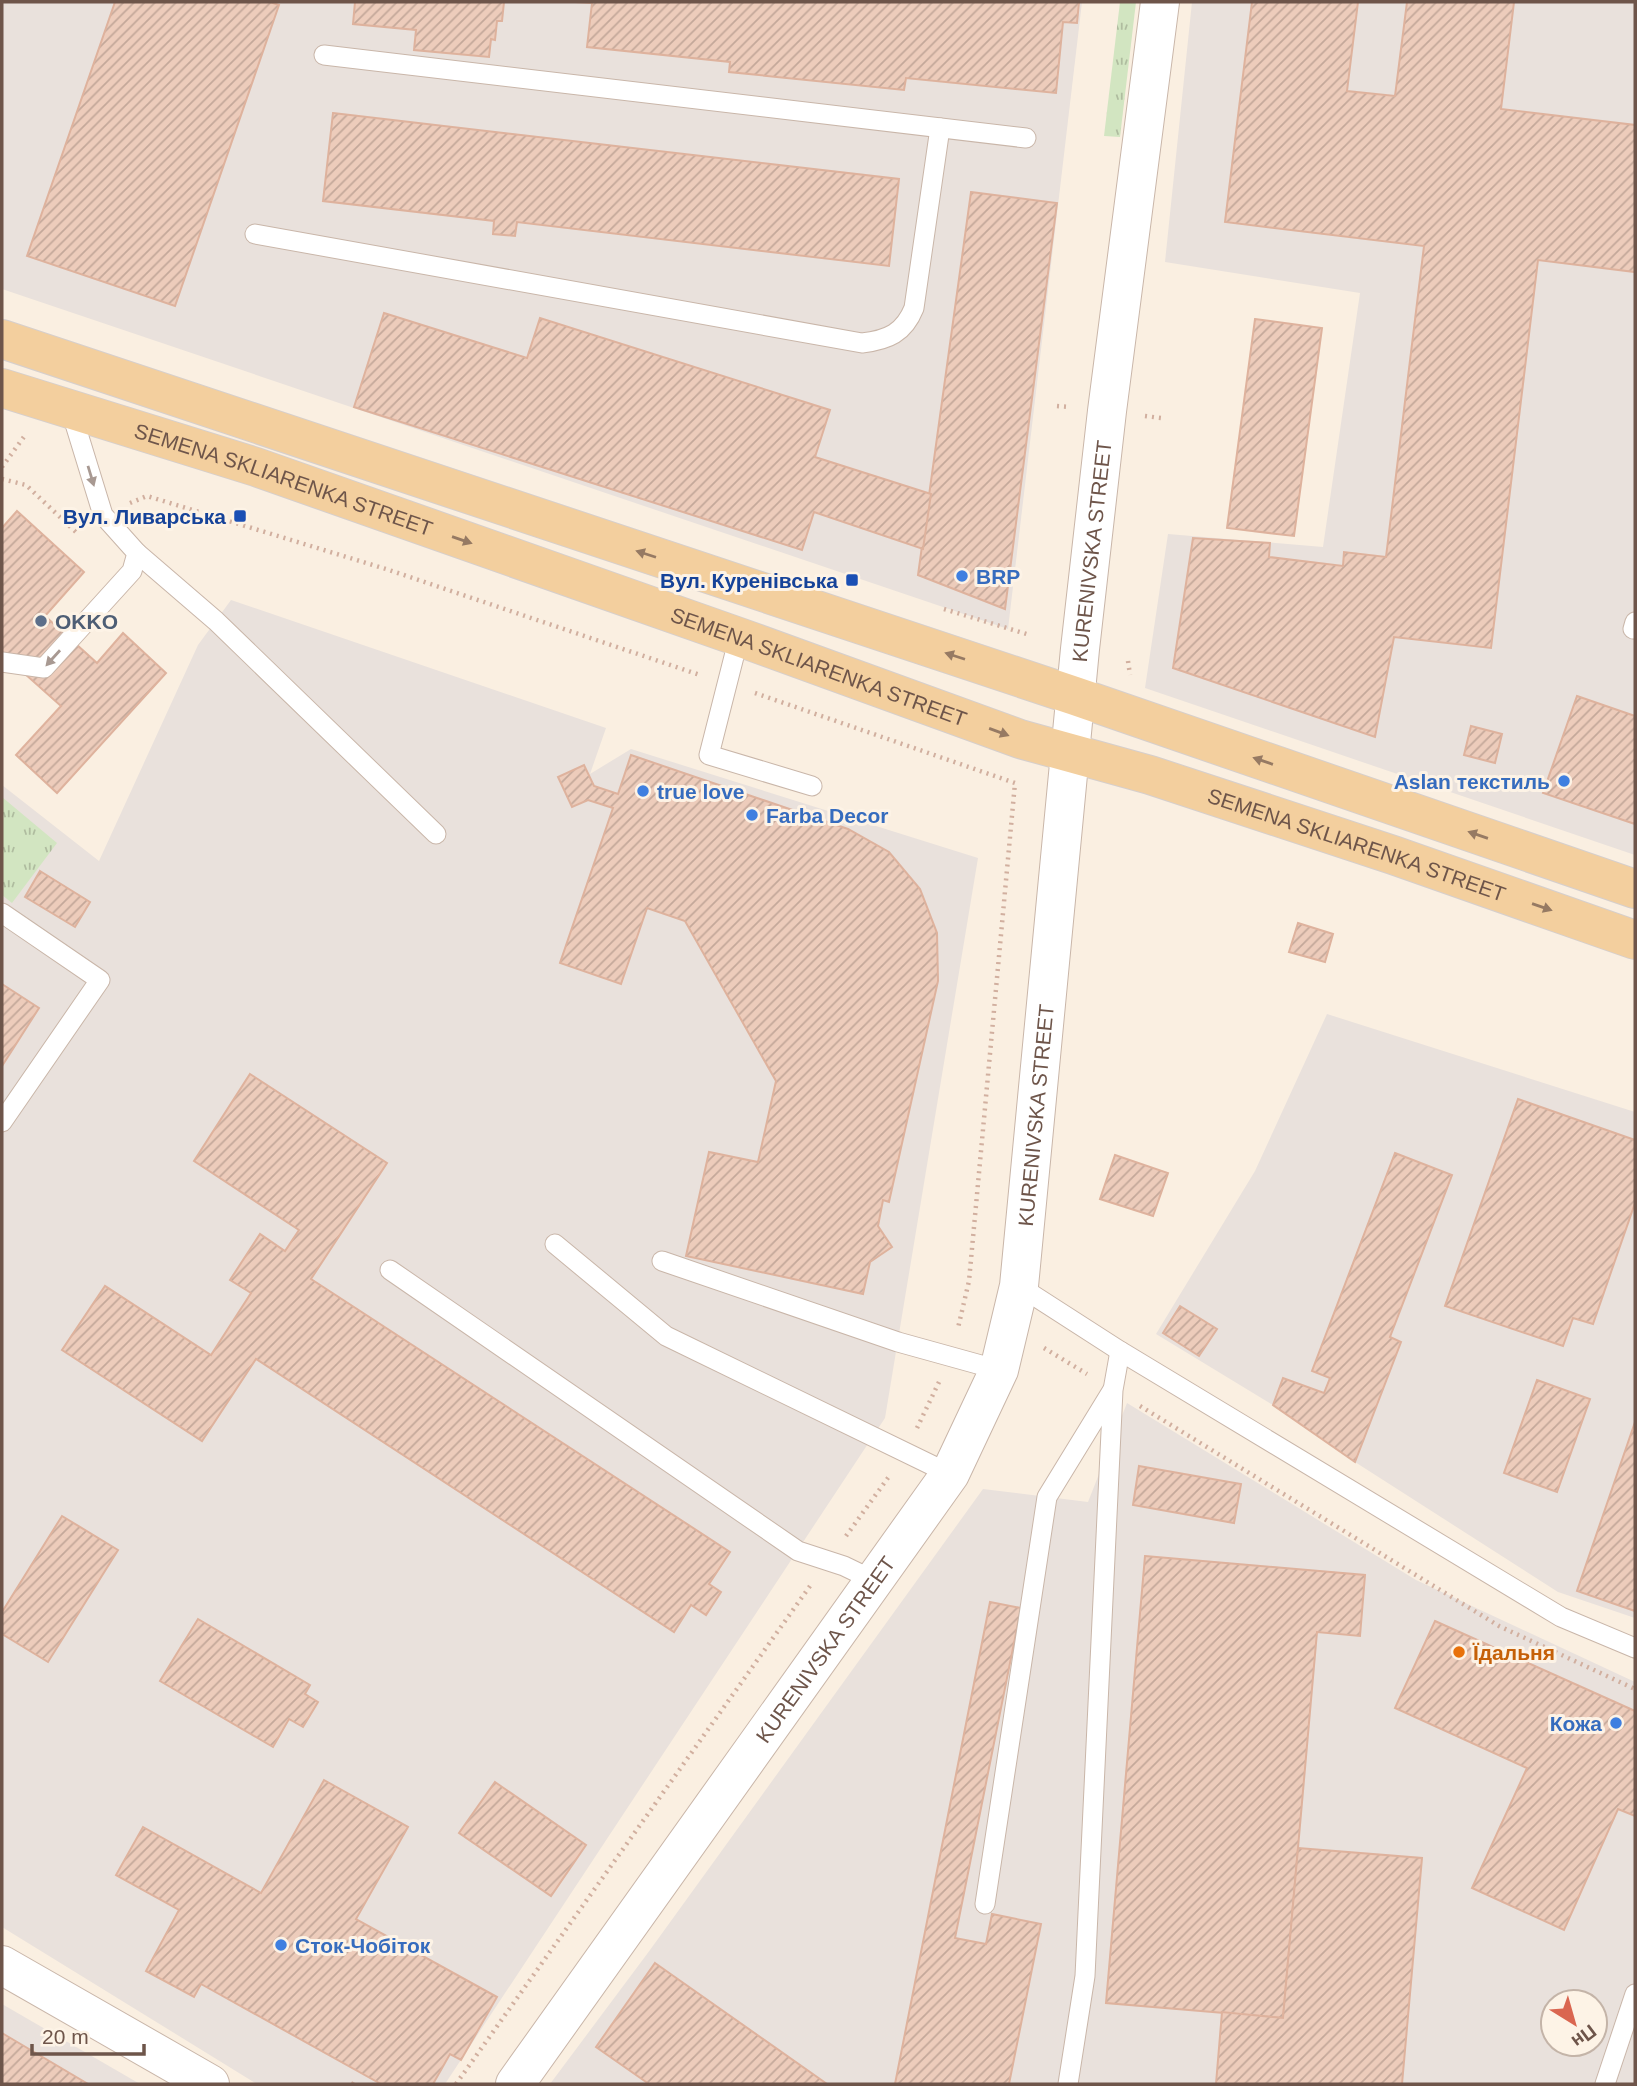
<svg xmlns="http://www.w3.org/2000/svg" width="1637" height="2086" viewBox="0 0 1637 2086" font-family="Helvetica,sans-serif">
<defs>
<pattern id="grass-tufts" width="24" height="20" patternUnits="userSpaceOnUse" patternTransform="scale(1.75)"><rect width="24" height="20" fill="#d2e5c1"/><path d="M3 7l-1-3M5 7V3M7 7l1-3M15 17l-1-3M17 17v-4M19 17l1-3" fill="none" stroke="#afbc9f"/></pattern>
<pattern id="building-hatch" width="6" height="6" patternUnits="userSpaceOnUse" patternTransform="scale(1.75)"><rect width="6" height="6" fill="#edccbb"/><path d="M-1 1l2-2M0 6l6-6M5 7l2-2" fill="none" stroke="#c4a89a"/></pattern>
</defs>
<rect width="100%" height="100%" fill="#faefe1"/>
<!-- industrial -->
<g fill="#e9e1dc" fill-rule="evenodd">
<path d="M2,2H1082L1008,629L2,289Z"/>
<path d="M1192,2H1635V855L1145,688L1168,534L1323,547L1360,293L1165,262Z"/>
<path d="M231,600L606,728L590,774L631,749L978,858L885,1418L445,2084H257L2,1927V785L99,861L198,645Z"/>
<path d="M1327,1014L1635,1112V1618L1558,1592L1355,1462L1273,1405L1156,1334L1255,1171Z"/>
<path d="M1127,1403L1416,1580L1635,1682V2084H550L650,1950L983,1489L1088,1502ZM1553,2002H1595V2044H1553Z"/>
<path d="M2,2004L140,2084H2Z"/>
</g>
<!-- grass -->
<g fill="url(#grass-tufts)">
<path d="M1120,2H1136L1120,137L1104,136Z"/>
<path d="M2,797L57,843L12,903L2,895Z"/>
</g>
<!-- building -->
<g fill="url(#building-hatch)" stroke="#deb29d" stroke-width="2">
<path d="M115,2H270L279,5L175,306L27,256Z"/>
<path d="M355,2H504L502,21H497L495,40L491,39L489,57L414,50L416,30L353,24Z"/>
<path d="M575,2H1079L1077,23L1063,22L1056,93L906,78L904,90L729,72L730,62L587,47L592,3Z"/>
<path d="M1252,2H1358L1347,91L1395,96L1407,2H1514L1501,109L1635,125V272L1538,260L1491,648L1394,637L1375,737L1173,668L1193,538L1270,543L1269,557L1343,566L1344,552L1386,557L1424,246L1225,222Z"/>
<path d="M333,113L899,179L889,266L517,222L515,236L493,234L494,221L323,201Z"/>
<path d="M971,192L1057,203L1005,609L918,575Z"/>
<path d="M384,313L527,358L540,318L830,410L815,457L931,494L923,549L814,512L802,550L354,407Z"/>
<path d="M1255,319L1322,328L1294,536L1227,528Z"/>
<path d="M17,511L84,572L45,616L97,663L123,633L166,673L57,793L16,755L61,706L6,657L2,661V528Z"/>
<path d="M1577,696L1635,716V824L1543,793Z"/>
<path d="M1471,726L1502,734L1495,763L1464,755Z"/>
<path d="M631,755L848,829L889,852L920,889L937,933L938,981L889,1202L883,1200L878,1226L892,1247L870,1262L863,1294L686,1256L709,1152L758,1162L776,1081L685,921L647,908L621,984L560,963L613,808L588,800L572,807L558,777L584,765L594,786L618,794Z"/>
<path d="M40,871L90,902L75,927L25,897Z"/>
<path d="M1298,923L1333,934L1325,962L1289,952Z"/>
<path d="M2,984L39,1008L2,1066Z"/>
<path d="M250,1074L387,1163L311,1279L730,1552L709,1584L721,1592L706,1615L691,1605L674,1632L256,1359L202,1441L62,1350L105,1286L211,1355L251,1293L230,1280L260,1234L285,1251L299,1230L194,1161Z"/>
<path d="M1518,1099L1635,1140V1203L1593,1324L1573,1318L1563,1346L1445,1306Z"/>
<path d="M1395,1153L1452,1175L1390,1337L1401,1342L1355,1462L1273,1405L1283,1378L1324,1393L1330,1378L1312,1371Z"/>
<path d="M1115,1155L1168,1173L1153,1216L1100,1199Z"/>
<path d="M1180,1306L1217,1329L1199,1356L1163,1333Z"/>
<path d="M1537,1380L1590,1399L1557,1492L1504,1473Z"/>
<path d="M1635,1422V1611L1577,1591Z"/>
<path d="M1139,1466L1241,1484L1234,1523L1133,1505Z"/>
<path d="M62,1516L118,1550L48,1662L2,1634V1612Z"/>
<path d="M1145,1556L1365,1575L1360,1636L1317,1632L1283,2018L1106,2003Z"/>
<path d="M990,1602L1021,1608L955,1938L986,1944L992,1914L1041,1924L1009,2084H895Z"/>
<path d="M198,1619L310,1685L305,1694L318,1702L303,1727L289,1719L273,1747L160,1681Z"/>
<path d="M1435,1621L1635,1711V1816L1618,1809L1564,1930L1472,1888L1527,1768L1395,1708Z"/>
<path d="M324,1780L408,1827L356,1919L497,1997L461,2060L450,2054L433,2084H381L201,1984L194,1997L146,1971L179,1910L116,1875L143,1827L261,1893Z"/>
<path d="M495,1782L586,1845L551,1896L459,1833Z"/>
<path d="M1298,1848L1422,1858L1402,2084H1216L1222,2012L1283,2018Z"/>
<path d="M655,1963L827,2084H649L596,2047Z"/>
<path d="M2,2033L88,2084H2Z"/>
</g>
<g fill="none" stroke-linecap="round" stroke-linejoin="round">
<defs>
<g id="lane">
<path d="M324,55L1026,138"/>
<path d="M255,234L862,343C888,340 904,333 914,308L940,128"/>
<path d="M137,553L216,621L436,834"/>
<path d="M1635,622L1633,629H1635"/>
<path d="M739,637L709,755L812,786"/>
<path d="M2,662L44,668L132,571L137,553L103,515L71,411"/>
<path d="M2,913L100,980L2,1122"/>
<path d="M555,1244L666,1336L950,1474"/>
<path d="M662,1261L898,1342L999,1370"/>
<path d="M390,1270L798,1551L844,1566L873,1580"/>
<path d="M1019,1286L1120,1351L1561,1617L1635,1648"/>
<path d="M985,1904L1047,1497L1112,1391"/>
<path d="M1068,2084L1085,1976L1113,1390L1120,1351"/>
<path d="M1605,2084L1635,1994"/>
</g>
<g id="street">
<path d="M2,1965L210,2084"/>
<path id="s1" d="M515,2084L950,1474L999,1370L1019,1286L1080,649L1107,411L1160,2"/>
</g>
<g id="primary">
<path d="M2,339L1075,696L1635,889"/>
<path id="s2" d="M2,388L256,467L739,637L1020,739L1150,775L1393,855L1635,940"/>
</g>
</defs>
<!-- lane casing -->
<use href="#lane" stroke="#c9b6a9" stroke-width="21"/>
<!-- street casing -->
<use href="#street" stroke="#c9b6a9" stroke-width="40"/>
<!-- primary casing -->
<use href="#primary" stroke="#d6cfcc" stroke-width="40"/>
<!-- path -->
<g stroke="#d1af9f" stroke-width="4.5" stroke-dasharray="2 5" stroke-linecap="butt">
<path d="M1057,406L1070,407"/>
<path d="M1145,416L1161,418"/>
<path d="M2,467L26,434"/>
<path d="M2,479L26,485L78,534"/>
<path d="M130,503L147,496L386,569L700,675"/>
<path d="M944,609L1030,635"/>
<path d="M1128,661L1130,675"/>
<path d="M755,693L1015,783L969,1281L958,1328"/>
<path d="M1044,1348L1087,1374"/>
<path d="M1140,1406L1499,1626L1635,1689"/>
<path d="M917,1428L939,1382"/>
<path d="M846,1536L890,1475"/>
<path d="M353,2084L356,2079"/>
<path d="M456,2084L810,1586"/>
</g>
<!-- lane -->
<use href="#lane" stroke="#fff" stroke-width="19"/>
<!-- street -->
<use href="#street" stroke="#fff" stroke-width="38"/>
<!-- primary -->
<use href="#primary" stroke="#f3cf9e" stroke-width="38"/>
</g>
<!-- one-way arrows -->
<defs><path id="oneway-solid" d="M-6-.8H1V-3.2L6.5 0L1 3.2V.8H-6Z" transform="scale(1.75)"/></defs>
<g fill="#a89992">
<use href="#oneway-solid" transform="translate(91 476) rotate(73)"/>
<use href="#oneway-solid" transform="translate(53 658) rotate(132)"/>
</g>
<g fill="#967a63">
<use href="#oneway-solid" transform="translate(462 540) rotate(19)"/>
<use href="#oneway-solid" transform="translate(646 554) rotate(-162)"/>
<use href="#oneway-solid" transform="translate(955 656) rotate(-162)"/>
<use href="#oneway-solid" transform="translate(999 732) rotate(20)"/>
<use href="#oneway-solid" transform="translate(1263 761) rotate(-161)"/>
<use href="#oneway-solid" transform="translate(1478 835) rotate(-161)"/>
<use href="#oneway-solid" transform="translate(1542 907) rotate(19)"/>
</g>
<!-- markers -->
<g fill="#1a4fb4" stroke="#fdf3e6" stroke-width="2.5">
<rect x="233" y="509" width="14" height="14" rx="3.5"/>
<rect x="845" y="573" width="14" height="14" rx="3.5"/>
</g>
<g fill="#3f7fe0" stroke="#fdf3e6" stroke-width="2.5">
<circle cx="962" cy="576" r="7"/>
<circle cx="1564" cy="781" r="7"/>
<circle cx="643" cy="791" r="7"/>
<circle cx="752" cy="815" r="7"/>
<circle cx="1616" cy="1723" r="7"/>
<circle cx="281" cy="1945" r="7"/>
</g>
<circle fill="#5c6f8a" stroke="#fdf3e6" stroke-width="2.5" cx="41" cy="621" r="7"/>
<circle fill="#e8710a" stroke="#fdf3e6" stroke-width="2.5" cx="1459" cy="1652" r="7"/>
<g text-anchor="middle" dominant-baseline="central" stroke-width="6" stroke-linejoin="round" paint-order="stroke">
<!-- street labels -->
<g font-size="21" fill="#6e554a" stroke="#fdf3e6">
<text stroke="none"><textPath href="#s2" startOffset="296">SEMENA SKLIARENKA STREET</textPath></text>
<text stroke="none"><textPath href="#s1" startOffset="1689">KURENIVSKA STREET</textPath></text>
<text stroke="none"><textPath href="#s2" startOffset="863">SEMENA SKLIARENKA STREET</textPath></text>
<text stroke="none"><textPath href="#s2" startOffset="1430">SEMENA SKLIARENKA STREET</textPath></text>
<text stroke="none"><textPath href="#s1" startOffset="1122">KURENIVSKA STREET</textPath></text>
<text stroke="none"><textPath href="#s1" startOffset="534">KURENIVSKA STREET</textPath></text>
</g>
<!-- transit labels -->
<g font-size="21" font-weight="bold" fill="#164399" stroke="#fdf3e6" text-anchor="end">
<text x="226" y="516">Вул. Ливарська</text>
<text x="838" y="580">Вул. Куренівська</text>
</g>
<!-- shop labels -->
<g font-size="21" font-weight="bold" fill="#366cbe" stroke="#fdf3e6" text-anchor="start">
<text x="976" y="576">BRP</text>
<text x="1550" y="781" text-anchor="end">Aslan текстиль</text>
<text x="657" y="791">true love</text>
<text x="766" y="815">Farba Decor</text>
<text x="1602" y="1723" text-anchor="end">Кожа</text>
<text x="295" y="1945">Сток-Чобіток</text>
</g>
<!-- service labels -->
<g font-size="21" font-weight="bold" fill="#4e5e75" stroke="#fdf3e6" text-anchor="start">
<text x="55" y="621">OKKO</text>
</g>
<!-- food labels -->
<g font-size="21" font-weight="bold" fill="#c56008" stroke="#fdf3e6" text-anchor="start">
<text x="1473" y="1652">Їдальня</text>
</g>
</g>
<!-- border -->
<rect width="1637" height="2086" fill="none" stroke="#6e554a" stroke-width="7"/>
<!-- north arrow -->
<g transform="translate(1574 2023) rotate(143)"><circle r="33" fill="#fdf3e6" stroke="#c4b4a8" stroke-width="2"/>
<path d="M0-5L12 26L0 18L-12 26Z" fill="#da6650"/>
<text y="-10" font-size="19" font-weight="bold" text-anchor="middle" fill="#6e554a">Пн</text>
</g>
<!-- scale -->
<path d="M32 2044v10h112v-10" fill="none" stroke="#6e554a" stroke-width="3.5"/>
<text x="42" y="2044" font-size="21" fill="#6e554a" stroke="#fdf3e6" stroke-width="5" paint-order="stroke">20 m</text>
</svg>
